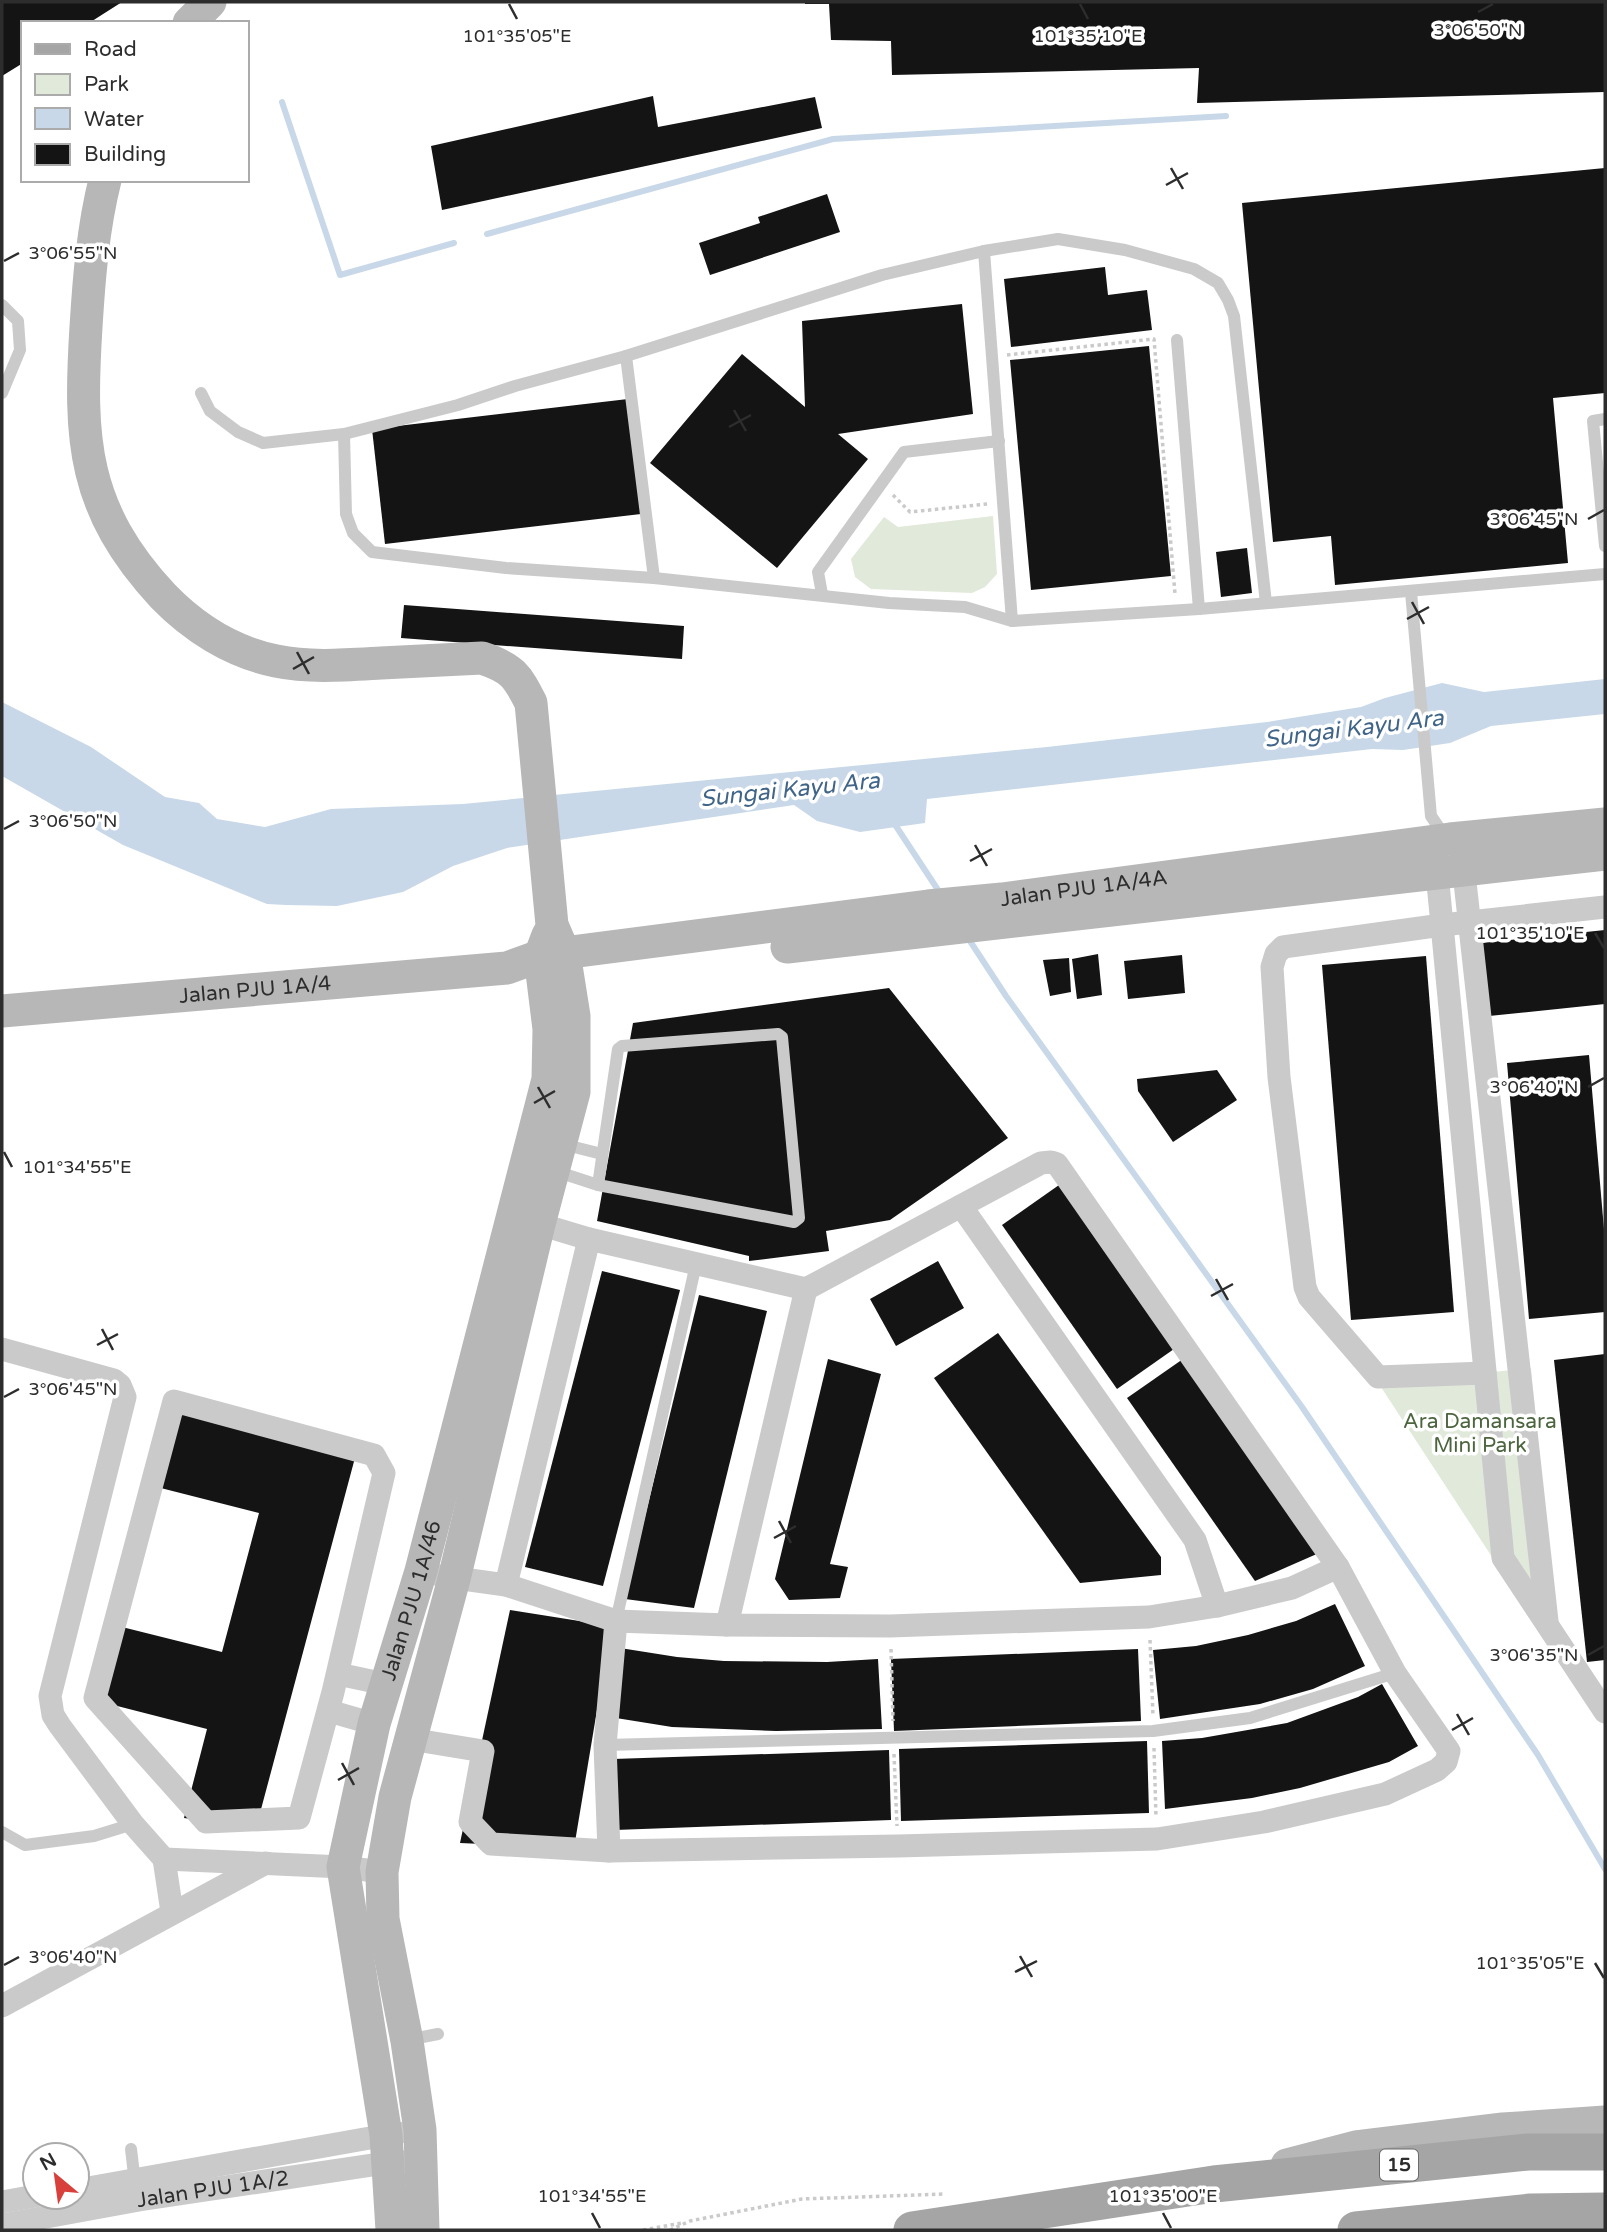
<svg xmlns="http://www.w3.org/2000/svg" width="1607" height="2232" viewBox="0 0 1607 2232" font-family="'Varela Round',sans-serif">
<rect width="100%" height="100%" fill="#fff"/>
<!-- green -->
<g fill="#e1e9db">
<path d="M993,516L997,574L985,587L972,593L871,589L855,577L851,559L884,517L898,527Z"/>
<path d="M1531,1368L1560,1661L1379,1384Z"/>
</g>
<!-- water -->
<path fill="#c8d8e8" d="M1605,679V714L1491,726L1450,743L1403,750L1372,749L927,799L925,823L860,832L817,821L794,805L507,848L453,866L403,892L337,906L286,905L267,904L123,845L2,776V702L91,747L165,797L199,803L217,819L265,827L331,809L463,804L1047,747L1267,722L1361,707L1385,698L1442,683L1484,692Z"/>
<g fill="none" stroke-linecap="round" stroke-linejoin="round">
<!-- stream -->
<g stroke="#c8d8e8" stroke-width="6">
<path d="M282,102L340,275L454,243"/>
<path d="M487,234L833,139L1226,116"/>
<path d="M892,820L940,893"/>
<path d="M968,938L1006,996L1302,1407L1538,1755L1605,1869"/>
</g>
</g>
<!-- building -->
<g fill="#141414">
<path d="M2,2H122L89,23H23V63L2,76Z"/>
<path d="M805,2H1605V92L1197,103L1199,68L892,75L891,41L831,40L829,4H805Z"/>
<path d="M653,96L658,127L815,97L822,128L442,210L431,146Z"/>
<path d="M1605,168V393L1553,398L1568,563L1335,585L1331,536L1273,542L1242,203Z"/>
<path d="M827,194L840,232L710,275L699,243L760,223L758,217Z"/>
<path d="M1105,267L1108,295L1147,290L1152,330L1011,347L1004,279Z"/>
<path d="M962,304L973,414L838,434L868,459L777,568L650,463L742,354L805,407L802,321Z"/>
<path d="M1149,346L1171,576L1031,590L1010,360Z"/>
<path d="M628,399L641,514L385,544L372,429Z"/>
<path d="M1247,548L1252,593L1221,597L1216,552Z"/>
<path d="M404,605L684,626L682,659L401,638Z"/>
<path d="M1605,930V1004L1489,1016L1482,943Z"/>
<path d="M1098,954L1102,995L1077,999L1072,959Z"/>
<path d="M1182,955L1185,993L1128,999L1124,961Z"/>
<path d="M1426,956L1454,1312L1351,1320L1322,965Z"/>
<path d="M1069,958L1071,992L1050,996L1043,960Z"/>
<path d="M889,988L1008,1138L890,1220L826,1231L829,1251L749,1261V1256L597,1221L633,1023Z"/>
<path d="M1589,1055L1605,1241V1312L1529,1319L1507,1063Z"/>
<path d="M1217,1070L1237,1100L1173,1142L1138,1091L1137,1079Z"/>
<path d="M1059,1185L1174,1349L1117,1389L1002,1225Z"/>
<path d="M938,1261L964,1308L896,1346L870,1299Z"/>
<path d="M602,1271L680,1290L603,1586L525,1567Z"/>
<path d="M699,1295L767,1311L694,1608L625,1599Z"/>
<path d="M998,1333L1161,1557V1575L1080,1583L934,1378Z"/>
<path d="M1605,1354V1660L1587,1662L1554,1360Z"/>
<path d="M828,1359L881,1374L830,1564L848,1567L840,1598L789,1600L775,1579Z"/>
<path d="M1183,1359L1319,1553L1255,1581L1127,1398Z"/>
<path d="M165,1405L356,1454L256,1828L184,1818L207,1729L86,1698L106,1623L222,1652L259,1513L145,1484Z"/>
<path d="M1335,1604L1365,1666L1313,1689L1260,1704L1160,1719L1153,1650L1196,1646L1248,1635L1296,1621Z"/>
<path d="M510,1610L611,1626L574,1848L460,1843Z"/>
<path d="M620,1648L677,1657L724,1661L827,1662L878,1659L882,1729L776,1731L672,1727L616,1718Z"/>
<path d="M1138,1649L1141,1721L894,1731L891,1659Z"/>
<path d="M1382,1684L1418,1746L1389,1762L1300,1788L1252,1798L1165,1809L1162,1741L1202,1738L1287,1723L1358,1697Z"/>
<path d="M1147,1741L1149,1813L901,1821L899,1749Z"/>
<path d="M889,1750L891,1820L615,1830L613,1759Z"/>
</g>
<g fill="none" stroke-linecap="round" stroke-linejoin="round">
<!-- path -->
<g stroke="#cacaca" stroke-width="3.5" stroke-dasharray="3.5 3.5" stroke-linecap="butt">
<path d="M1007,355L1154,339L1175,594H1173"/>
<path d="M893,495L910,512L987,504"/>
<path d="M1150,1640L1153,1716"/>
<path d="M891,1649L893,1721"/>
<path d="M1154,1748L1156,1818"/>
<path d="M894,1754L897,1826"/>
<path d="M643,2230L682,2223"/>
<path d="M670,2230L690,2221L802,2199L944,2194"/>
</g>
<!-- lane -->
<g stroke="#cacaca" stroke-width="12">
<path d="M984,251L1012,621"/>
<path d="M2,305L18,321L20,350L2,393"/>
<path d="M1177,340L1199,609"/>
<path d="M626,356L654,578"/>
<path d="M201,393L210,411L238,432L263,443L344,434L458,405L515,386L626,356L882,275L984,251L1058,239L1125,250L1194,269L1218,283L1228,300L1234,316L1266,603"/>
<path d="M1605,419L1593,421L1605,546"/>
<path d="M344,434L346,514L353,533L372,552L506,568L654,578L889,603L965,607L1012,621L1199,609L1605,574"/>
<path d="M1411,592L1431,816L1444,835"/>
<path d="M822,594L818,572L904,452L999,441"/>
<path d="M778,1034L782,1037L799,1218L794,1222L598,1185L618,1049L622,1046Z"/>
<path d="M562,1144L602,1154"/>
<path d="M555,1171L598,1185"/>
<path d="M616,1621L696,1264"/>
<path d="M605,1745L1153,1731L1250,1718L1395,1673"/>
<path d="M2,1832L25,1845L94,1836L133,1824"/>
<path d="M407,2040L438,2034"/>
<path d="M131,2149L135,2183"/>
</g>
<!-- street -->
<g stroke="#cacaca" stroke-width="23">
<path d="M1462,855L1547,1621"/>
<path d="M1437,873L1503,1558L1605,1712"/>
<path d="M961,1206L1195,1540L1217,1606"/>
<path d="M539,1224L589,1239L806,1289L1041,1163L1051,1162L1057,1164L1338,1567L1395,1673L1449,1751L1446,1762L1437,1770L1385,1794L1264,1822L1157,1839L898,1846L609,1851L605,1745L616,1621"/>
<path d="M2,1349L114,1380L120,1385L125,1397L50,1696L53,1715L60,1726L133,1824L164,1859L172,1912"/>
<path d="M1485,1373L1378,1377L1309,1297L1305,1287L1279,1077L1272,967L1276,954L1283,947L1442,925L1605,907"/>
<path d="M174,1401L374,1455L384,1473L333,1692L299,1818L206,1822L95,1698Z"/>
<path d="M441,1576L506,1585L616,1621L727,1625L890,1626L1149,1617L1217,1606L1292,1588L1338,1567"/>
<path d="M506,1585L589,1239"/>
<path d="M727,1625L806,1289"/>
<path d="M338,1674L385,1684"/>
<path d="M329,1711L374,1724"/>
<path d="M410,1739L483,1751L470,1822L491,1844L609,1851"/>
<path d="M164,1859L343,1867L382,1872"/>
<path d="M2,2006L266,1863"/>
<path d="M77,2190L398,2133"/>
<path d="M2,2202L35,2196"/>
<path id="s1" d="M2,2225L139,2200L399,2161"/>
</g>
<!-- secondary -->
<g stroke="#b7b7b7" stroke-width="33">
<path d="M189,23L210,2"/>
<path d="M105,180C93,228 89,278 86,327C79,439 82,509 163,596C193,627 232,652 276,661C310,668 346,665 381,663C415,661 448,660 482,658C512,668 517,675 531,703L552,925L564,953L574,1016V1092L539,1224L454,1579L395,1797L382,1872L383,1919L407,2041L420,2130L423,2230"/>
<path d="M787,947L1605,854"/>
<path id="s2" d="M2,1011L507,968L540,956L928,906L1002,899L1450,839L1605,824"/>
<path d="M1287,2165L1356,2147L1503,2129L1605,2122"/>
<path id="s3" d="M392,2230L386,2135L343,1867L374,1724L421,1571L548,1079L549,1029L540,956L548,935"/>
</g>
<!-- primary -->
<g stroke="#a5a5a5" stroke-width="37">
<path d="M912,2230L1214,2184L1528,2152H1605"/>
<path d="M1356,2230L1531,2212L1605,2211"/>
</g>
</g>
<!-- ticks -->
<path fill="none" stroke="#2d2d2d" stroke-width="2.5" d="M509,4L517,19M1080,4L1088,19M1478,12L1493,4M1171,168L1183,189M1166,185L1188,173M4,261L19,253M734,410L746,431M729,427L751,415M1588,519L1604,510M1412,602L1424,624M1407,619L1429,607M297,652L309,674M293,669L314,657M4,829L19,821M975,845L987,866M970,861L992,849M1595,933L1604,948M538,1087L550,1108M1588,1087L1604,1078M534,1103L555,1091M4,1152L12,1167M1216,1279L1228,1300M1211,1296L1233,1284M102,1329L113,1350M97,1345L118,1334M4,1397L19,1389M779,1521L791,1543M774,1538L796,1526M1588,1655L1604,1646M1457,1714L1469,1735M1452,1730L1473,1718M342,1763L354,1785M338,1780L359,1768M1020,1956L1032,1977M1595,1963L1604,1978M4,1965L19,1957M1015,1972L1037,1961M592,2213L600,2228M1163,2213L1171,2228"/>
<g text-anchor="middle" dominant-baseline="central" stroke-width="7" stroke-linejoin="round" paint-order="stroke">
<!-- shield labels -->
<rect fill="#fff" stroke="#6c6c6c" stroke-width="2" x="1380" y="2149.5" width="38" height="31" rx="5"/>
<g font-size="19" font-weight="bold" fill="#2d2d2d">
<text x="1399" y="2165">15</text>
</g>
<!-- street labels -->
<g font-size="21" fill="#2d2d2d" stroke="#fff">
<text stroke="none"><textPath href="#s2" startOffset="1090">Jalan PJU 1A/4A</textPath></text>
<text stroke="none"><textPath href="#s2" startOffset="254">Jalan PJU 1A/4</textPath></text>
<text stroke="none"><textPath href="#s3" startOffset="642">Jalan PJU 1A/46</textPath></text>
<text stroke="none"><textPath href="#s1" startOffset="214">Jalan PJU 1A/2</textPath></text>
</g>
<!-- park labels -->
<g font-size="21" fill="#4c653e" stroke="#fff">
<text x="1480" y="1421">Ara Damansara<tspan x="1480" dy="24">Mini Park</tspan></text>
</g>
<!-- water labels -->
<g font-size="23" font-style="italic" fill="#416588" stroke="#fff">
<text transform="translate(1354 729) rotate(-7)">Sungai Kayu Ara</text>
<text transform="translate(790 790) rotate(-6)">Sungai Kayu Ara</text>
</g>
</g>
<g font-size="18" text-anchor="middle" fill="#2d2d2d" stroke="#fff" stroke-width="7" stroke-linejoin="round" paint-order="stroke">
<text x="1478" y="36">3°06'50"N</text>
<text x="517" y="42">101°35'05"E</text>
<text x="1088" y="42">101°35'10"E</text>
<text x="73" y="259">3°06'55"N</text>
<text x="1534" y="525">3°06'45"N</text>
<text x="73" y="827">3°06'50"N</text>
<text x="1530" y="939">101°35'10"E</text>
<text x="1534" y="1093">3°06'40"N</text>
<text x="77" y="1173">101°34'55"E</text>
<text x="73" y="1395">3°06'45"N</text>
<text x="1534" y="1661">3°06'35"N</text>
<text x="73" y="1963">3°06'40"N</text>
<text x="1530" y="1969">101°35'05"E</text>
<text x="592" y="2202">101°34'55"E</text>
<text x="1163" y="2202">101°35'00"E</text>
</g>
<!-- border -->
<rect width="1607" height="2232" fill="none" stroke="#2d2d2d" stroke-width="7"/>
<!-- legend -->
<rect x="21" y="21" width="228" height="161" fill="#ffffff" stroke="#ababab" stroke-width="2"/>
<rect x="35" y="44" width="35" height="10" fill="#a5a5a5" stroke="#ababab" stroke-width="2"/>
<text x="84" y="56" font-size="21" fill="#2d2d2d">Road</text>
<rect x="35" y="74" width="35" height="21" fill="#e1e9db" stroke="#ababab" stroke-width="2"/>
<text x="84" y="91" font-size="21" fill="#2d2d2d">Park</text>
<rect x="35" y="108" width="35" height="21" fill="#c8d8e8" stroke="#ababab" stroke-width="2"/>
<text x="84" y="126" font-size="21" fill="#2d2d2d">Water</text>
<rect x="35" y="144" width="35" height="21" fill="#141414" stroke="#ababab" stroke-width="2"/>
<text x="84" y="161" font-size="21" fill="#2d2d2d">Building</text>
<!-- north arrow -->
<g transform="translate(56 2176) rotate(331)"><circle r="33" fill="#ffffff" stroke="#ababab" stroke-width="2"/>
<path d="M0-5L12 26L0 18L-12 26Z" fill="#d7403b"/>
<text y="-10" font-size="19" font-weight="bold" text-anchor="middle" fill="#2d2d2d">N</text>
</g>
</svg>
